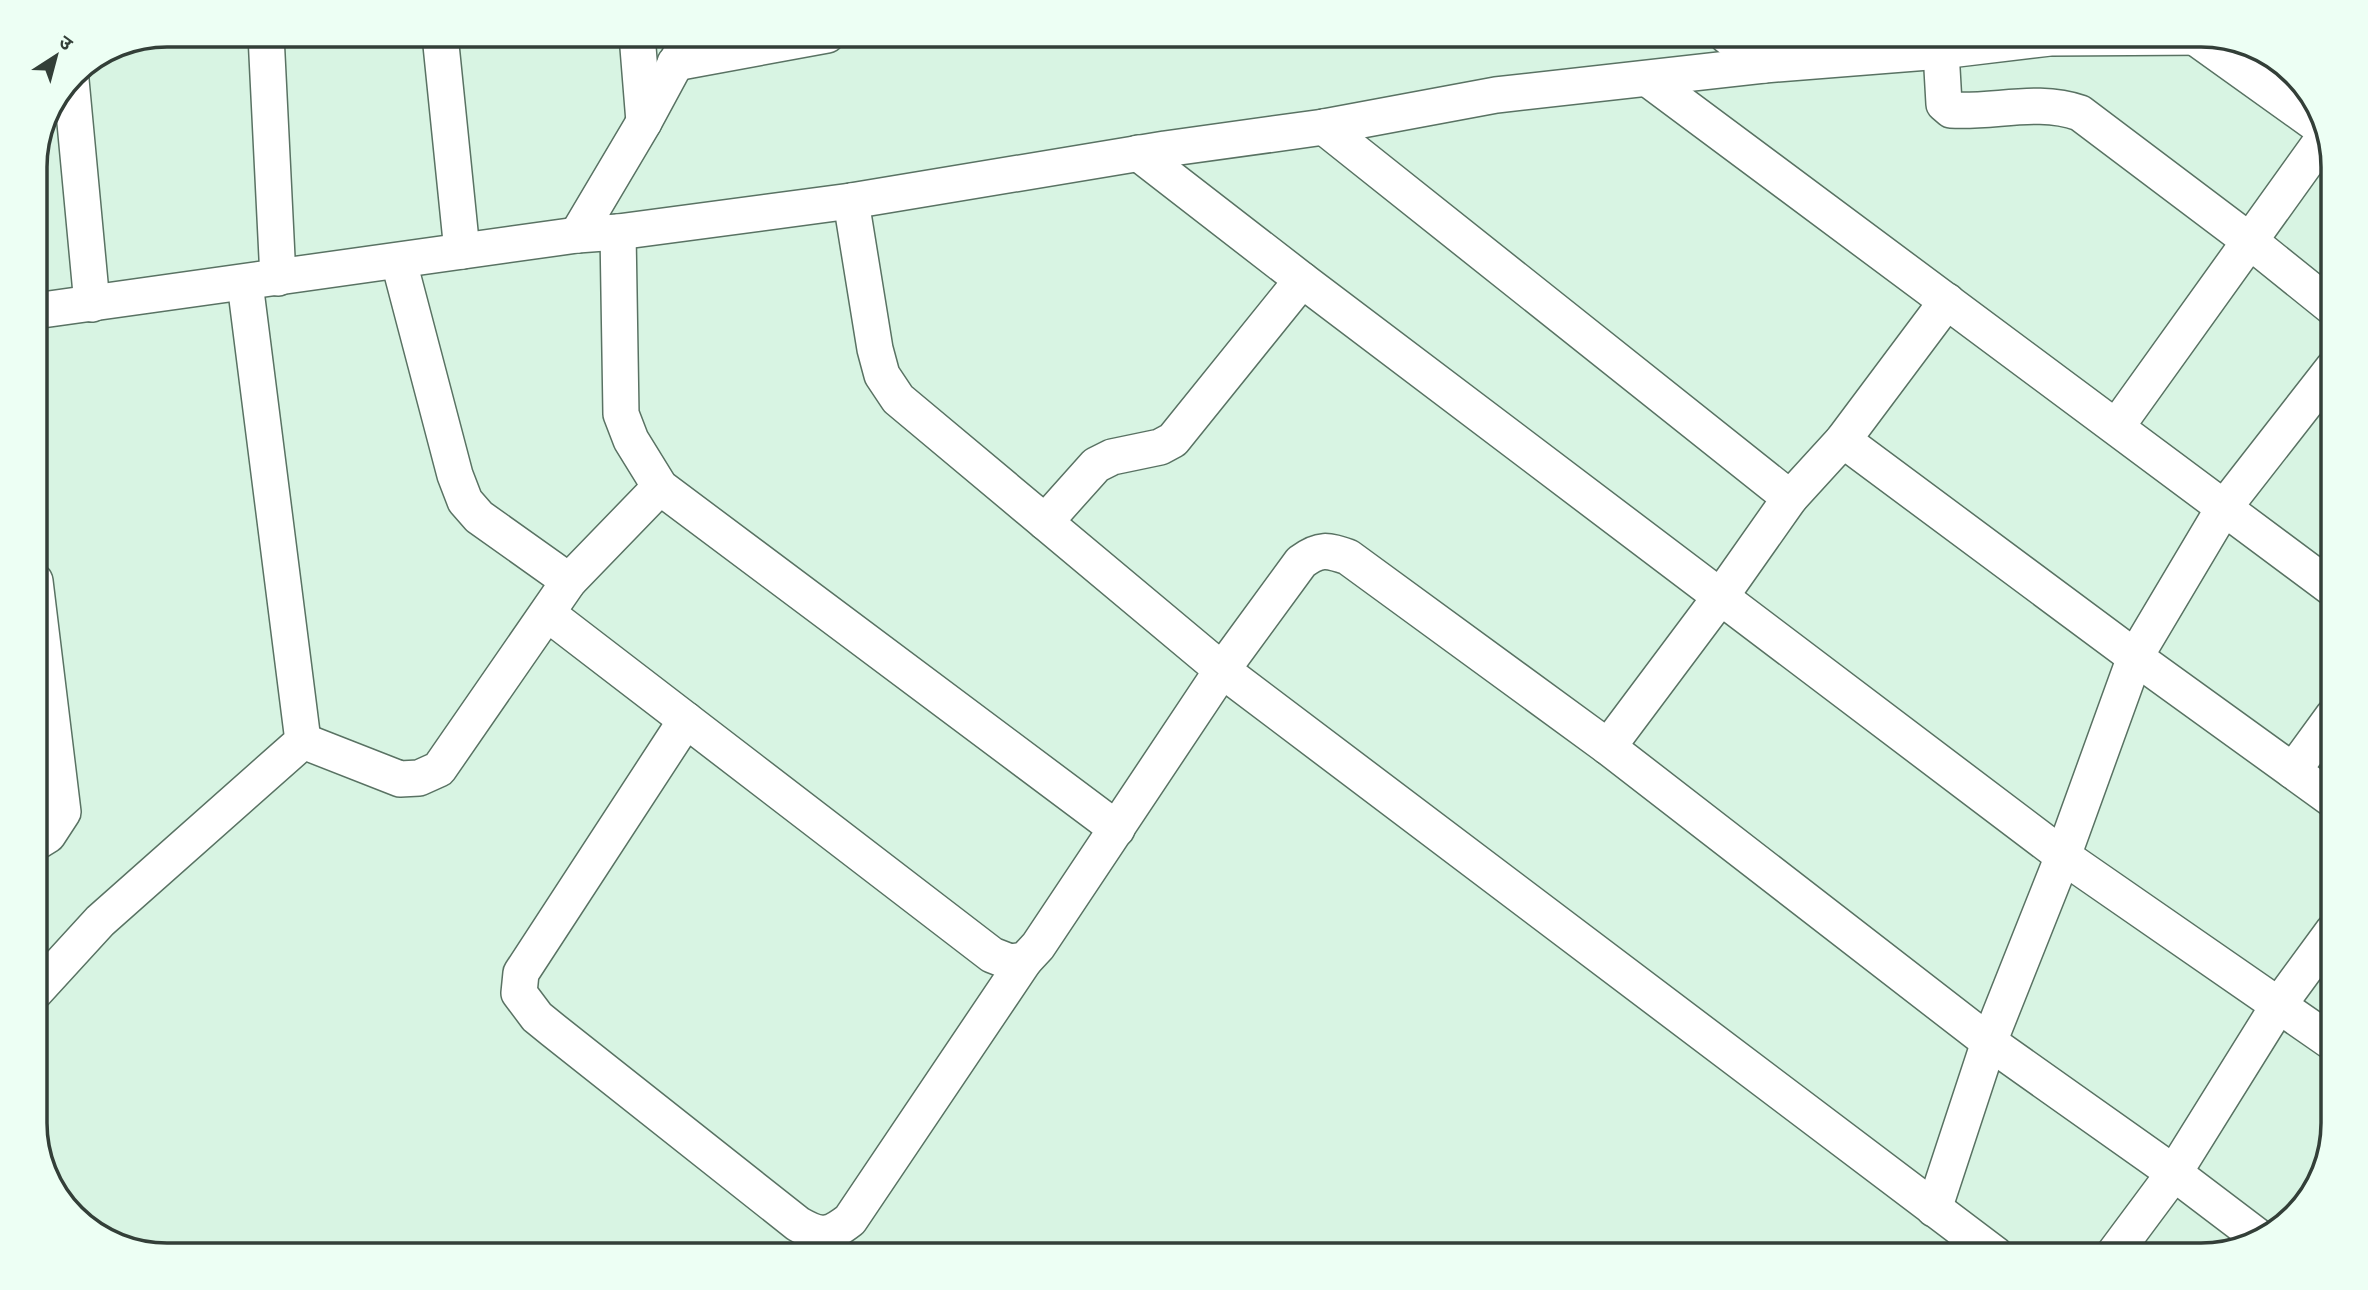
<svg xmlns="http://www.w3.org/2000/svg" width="2368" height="1290" viewBox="0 0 2368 1290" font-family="Karla,'Noto Sans Devanagari',sans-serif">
<rect width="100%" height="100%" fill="#d8f4e3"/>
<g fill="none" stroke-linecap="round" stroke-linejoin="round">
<defs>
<g id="street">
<path d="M266,35L278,278"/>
<path d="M440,35L462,251"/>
<path d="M637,35L644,122"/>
<path d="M1726,35L1764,65"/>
<path d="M2196,38L2323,129"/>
<path d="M1941,51L1944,104L1951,110C1994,113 2038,98 2080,113L2251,242L2333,308"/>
<path d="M675,63L827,35"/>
<path d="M1648,79L2333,589"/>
<path d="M71,80L92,304"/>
<path d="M1324,127L1790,498"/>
<path d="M1138,153L1302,280L2063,856L2333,1043"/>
<path d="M851,201L875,349L882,375L898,399L1222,670L1996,1255"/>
<path d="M618,232L621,414L631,440L660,487L1117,829"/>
<path d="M577,235L644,122L691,35"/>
<path d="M399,262L455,475L465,501L479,517L569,581"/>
<path d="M35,311L577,235L618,232L851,201L1165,149L1324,127L1496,95L1764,65L1941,51L2050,38L2210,37"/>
<path d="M2117,426L2325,136"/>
<path d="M1843,440L2135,657L2333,800"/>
<path d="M1045,522L1096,465L1112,457L1160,447L1173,440L1302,280"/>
<path d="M35,581L63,812L48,835L35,843"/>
<path d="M548,614L992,955L1010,962L1025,960L1038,946L1222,670L1301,562C1320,548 1327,550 1348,557L1608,747L1989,1042L2174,1173L2261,1239"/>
<path d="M686,720L521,973L519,993L537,1017L553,1030L798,1224C821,1237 828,1237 850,1220L1025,960"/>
<path d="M303,741L400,779L419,778L439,769L569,581L660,487"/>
<path d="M1608,747L1721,596L1790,498L1843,440L1947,301"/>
<path d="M2293,771L2333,716"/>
<path d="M35,992L100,921L303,741L245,283"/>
<path d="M1934,1209L1989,1042L2063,856L2135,657L2223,509L2333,368"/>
<path d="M2113,1255L2174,1173L2278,1006L2333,931"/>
</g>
</defs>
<!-- street casing -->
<use href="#street" stroke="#597263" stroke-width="38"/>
<!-- street -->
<use href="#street" stroke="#fff" stroke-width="35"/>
</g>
<!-- crop -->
<path d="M0 0H2368V1290H0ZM167 47H2201A120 120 0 0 1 2321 167V1123A120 120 0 0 1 2201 1243H167A120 120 0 0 1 47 1123V167A120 120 0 0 1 167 47Z" fill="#edfff4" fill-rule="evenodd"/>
<path fill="none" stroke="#333f38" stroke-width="3.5" d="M167 47H2201A120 120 0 0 1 2321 167V1123A120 120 0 0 1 2201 1243H167A120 120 0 0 1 47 1123V167A120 120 0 0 1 167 47Z"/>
<!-- north arrow -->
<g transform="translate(56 56) rotate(36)" stroke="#edfff4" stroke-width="5" paint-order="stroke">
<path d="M0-5L12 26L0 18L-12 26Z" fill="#333f38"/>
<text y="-10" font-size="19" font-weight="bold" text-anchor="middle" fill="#333f38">उ</text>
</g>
</svg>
